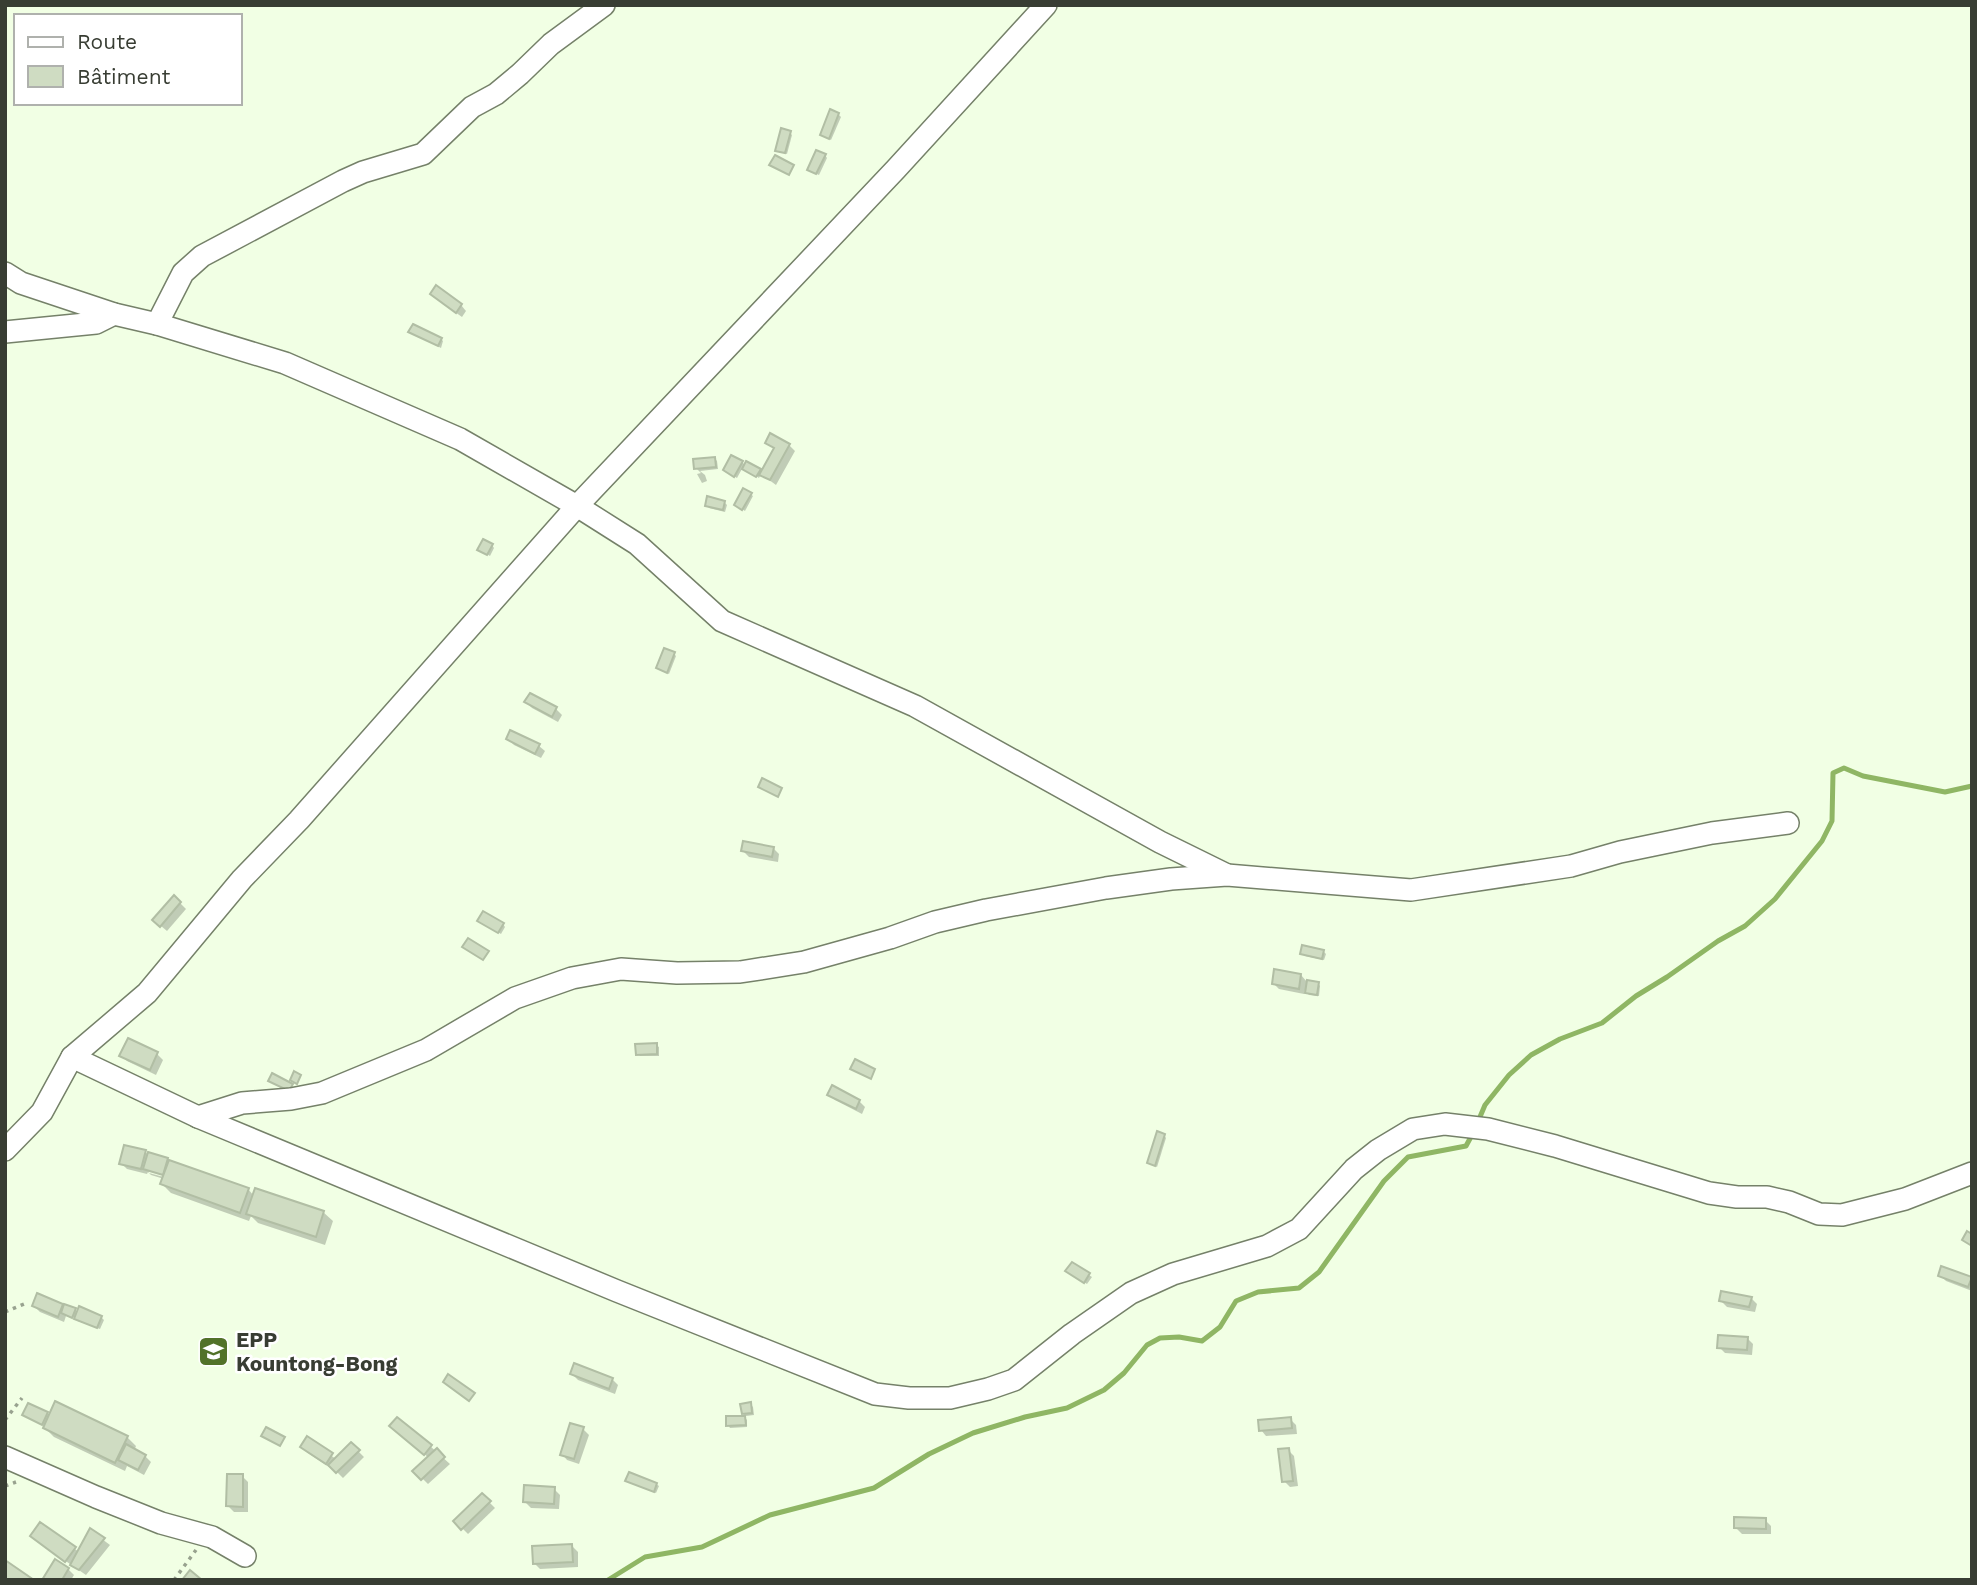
<svg xmlns="http://www.w3.org/2000/svg" width="1977" height="1585" viewBox="0 0 1977 1585" font-family="'Work Sans',sans-serif">
<rect width="100%" height="100%" fill="#f1ffe4"/>
<!-- shadow -->
<g fill="#0003" fill-rule="evenodd">
<path d="M838,114L841,117L831,140L825,137L822,135Z"/>
<path d="M790,133L792,135L787,154L780,152L777,150Z"/>
<path d="M825,155L827,158L819,175L812,172Z"/>
<path d="M438,300L461,305L466,311L462,317Z"/>
<path d="M410,332L441,339L443,341L441,348Z"/>
<path d="M767,443L789,445L795,451L776,485L761,474L759,478L743,467L737,478L727,472L742,462L746,466L762,473L775,450Z"/>
<path d="M715,459L717,461L718,469L700,471L705,475L707,481L702,483L697,474L701,473L696,468Z"/>
<path d="M750,494L753,496L745,511L739,507Z"/>
<path d="M724,502L727,505L725,512L709,508L707,505Z"/>
<path d="M492,545L494,548L490,556L480,550Z"/>
<path d="M674,654L676,656L669,674L660,670L658,668Z"/>
<path d="M526,702L556,709L562,715L558,722L532,708Z"/>
<path d="M508,739L539,746L545,751L541,758L514,745Z"/>
<path d="M773,848L779,854L778,862L749,857L743,851Z"/>
<path d="M174,897L186,909L167,931L154,920Z"/>
<path d="M482,923L503,924L505,927L501,934Z"/>
<path d="M1323,951L1326,954L1324,960L1305,956L1302,954Z"/>
<path d="M1301,975L1307,982L1318,983L1320,986L1319,996L1309,995L1305,990L1304,994L1279,989L1273,983Z"/>
<path d="M656,1045L659,1047V1056H640L638,1054Z"/>
<path d="M157,1054L163,1060L156,1075L127,1061L121,1055Z"/>
<path d="M829,1094L859,1101L865,1107L862,1114L835,1100Z"/>
<path d="M1164,1135L1166,1138L1157,1167L1149,1163Z"/>
<path d="M145,1152L149,1155L167,1159L248,1189L254,1196L323,1212L333,1221L325,1245L258,1223L251,1216L249,1221L171,1193L162,1184L164,1179L151,1175L148,1172L147,1174L127,1169L121,1163ZM149,1169L172,1176L171,1179L149,1173Z"/>
<path d="M1072,1264L1092,1277L1087,1284L1070,1273Z"/>
<path d="M1940,1275L1971,1278L1972,1291L1946,1281Z"/>
<path d="M1751,1298L1757,1304L1755,1312L1727,1307L1721,1301Z"/>
<path d="M62,1305L64,1308L75,1310L78,1313L101,1317L104,1320L100,1329L78,1321L75,1318L66,1316L64,1322L40,1312L34,1306Z"/>
<path d="M1747,1338L1753,1344L1752,1355L1725,1353L1719,1347Z"/>
<path d="M572,1374L612,1379L618,1385L615,1394L578,1380Z"/>
<path d="M750,1404L753,1407L754,1415L746,1416L743,1414Z"/>
<path d="M47,1414L50,1417L127,1437L136,1446L134,1451L145,1456L151,1462L144,1475L127,1466L125,1471L54,1437L45,1428V1426L27,1417Z"/>
<path d="M744,1417L747,1420V1427L730,1428L728,1425Z"/>
<path d="M1290,1419L1296,1425L1297,1434L1266,1436L1261,1430Z"/>
<path d="M583,1429L589,1435L579,1464L567,1460L562,1454Z"/>
<path d="M398,1432L430,1446L450,1464L428,1484L415,1471L429,1458Z"/>
<path d="M307,1439L336,1459L351,1444L364,1457L343,1478L333,1468L332,1469L308,1453L302,1447Z"/>
<path d="M1288,1450L1294,1456L1298,1486L1290,1487L1284,1481Z"/>
<path d="M242,1476L248,1482V1512H234L228,1506Z"/>
<path d="M627,1481L656,1484L659,1486L656,1493Z"/>
<path d="M554,1489L560,1495L559,1509L531,1508L525,1502Z"/>
<path d="M482,1495L495,1508L468,1534L455,1521Z"/>
<path d="M1765,1520L1771,1526V1534H1742L1736,1528Z"/>
<path d="M41,1524L79,1552L90,1530L110,1545L86,1575L38,1542Z"/>
<path d="M572,1546L578,1552V1567L540,1569L534,1563Z"/>
<path d="M68,1569L74,1575L71,1580H44Z"/>
</g>
<g fill="none" stroke-linecap="round" stroke-linejoin="round">
<!-- stream -->
<g stroke="#8fb664" stroke-width="5">
<path d="M1477,1124L1485,1105L1509,1075L1531,1055L1560,1039L1602,1023L1636,996L1667,977L1718,941L1745,926L1775,899L1822,841L1832,821L1833,773L1844,768L1863,776L1945,792L1972,786"/>
<path d="M608,1580L645,1557L702,1547L770,1515L874,1488L929,1454L973,1433L1025,1417L1067,1408L1104,1390L1124,1373L1147,1345L1160,1338L1179,1337L1202,1341L1220,1327L1236,1301L1258,1292L1299,1288L1319,1272L1384,1181L1408,1157L1466,1146L1473,1133"/>
</g>
</g>
<!-- building -->
<g fill="#cfdcc2" stroke="#b1bea4" stroke-width="2">
<path d="M830,109L839,113L829,139L820,135Z"/>
<path d="M781,128L791,131L785,153L775,151Z"/>
<path d="M816,150L826,154L816,174L807,170Z"/>
<path d="M775,155L794,165L789,175L769,165Z"/>
<path d="M436,285L462,304L456,313L430,294Z"/>
<path d="M413,324L442,338L438,346L408,332Z"/>
<path d="M770,433L790,444L770,480L759,475L774,448L765,443Z"/>
<path d="M731,455L743,461L734,477L723,470Z"/>
<path d="M715,457L716,467L694,469L693,459Z"/>
<path d="M746,461L761,469L756,477L742,469Z"/>
<path d="M743,488L752,493L742,510L734,505Z"/>
<path d="M707,496L725,501L723,510L705,506Z"/>
<path d="M483,539L493,544L487,555L477,550Z"/>
<path d="M664,648L675,652L667,673L656,668Z"/>
<path d="M530,693L557,707L552,717L524,702Z"/>
<path d="M510,730L540,744L535,754L506,739Z"/>
<path d="M762,778L782,788L778,797L758,787Z"/>
<path d="M743,841L774,847L772,857L741,851Z"/>
<path d="M174,895L181,902L160,927L152,920Z"/>
<path d="M483,911L504,923L498,933L477,921Z"/>
<path d="M468,938L489,951L483,960L462,947Z"/>
<path d="M1302,945L1324,950L1322,959L1300,954Z"/>
<path d="M1274,969L1301,974L1299,989L1272,984Z"/>
<path d="M1307,980L1319,982L1317,995L1305,993Z"/>
<path d="M128,1038L158,1052L150,1070L119,1056Z"/>
<path d="M657,1043V1054L636,1055L635,1044Z"/>
<path d="M855,1059L875,1069L871,1079L850,1069Z"/>
<path d="M294,1071L301,1075L297,1084L290,1080Z"/>
<path d="M272,1073L293,1084L289,1091L268,1081Z"/>
<path d="M832,1085L860,1100L856,1109L827,1095Z"/>
<path d="M1157,1131L1165,1134L1155,1166L1147,1163Z"/>
<path d="M124,1145L146,1150L141,1169L119,1164Z"/>
<path d="M148,1152L168,1158L163,1175L143,1169Z"/>
<path d="M169,1160L249,1188L240,1213L160,1184Z"/>
<path d="M255,1188L324,1211L316,1237L246,1214Z"/>
<path d="M1967,1231L1972,1234V1246L1962,1240Z"/>
<path d="M1072,1262L1090,1273L1084,1283L1065,1271Z"/>
<path d="M1941,1266L1972,1277L1968,1287L1938,1276Z"/>
<path d="M1721,1291L1752,1297L1749,1307L1719,1301Z"/>
<path d="M37,1293L63,1304L58,1317L32,1306Z"/>
<path d="M64,1304L76,1308L72,1318L61,1313Z"/>
<path d="M79,1306L102,1316L97,1328L74,1319Z"/>
<path d="M1718,1335L1748,1337L1747,1350L1717,1348Z"/>
<path d="M574,1363L613,1378L609,1389L570,1374Z"/>
<path d="M448,1374L475,1393L469,1401L443,1382Z"/>
<path d="M55,1401L128,1436L115,1463L43,1428Z"/>
<path d="M751,1402L752,1413L742,1414L740,1404Z"/>
<path d="M28,1403L48,1412L42,1425L22,1415Z"/>
<path d="M726,1416H745L746,1425L726,1426Z"/>
<path d="M397,1417L432,1445L424,1455L389,1426Z"/>
<path d="M1291,1417L1292,1428L1259,1431L1258,1420Z"/>
<path d="M570,1423L584,1427L574,1459L560,1455Z"/>
<path d="M266,1427L285,1437L280,1446L261,1436Z"/>
<path d="M307,1436L333,1453L326,1464L300,1447Z"/>
<path d="M351,1442L360,1450L336,1473L328,1465Z"/>
<path d="M126,1444L146,1455L138,1470L118,1460Z"/>
<path d="M437,1448L445,1457L421,1480L412,1471Z"/>
<path d="M1289,1448L1293,1481L1282,1482L1278,1449Z"/>
<path d="M629,1472L657,1483L654,1492L625,1481Z"/>
<path d="M227,1474H243V1507L226,1506Z"/>
<path d="M524,1485L555,1487L554,1504L523,1502Z"/>
<path d="M482,1493L491,1501L461,1530L453,1521Z"/>
<path d="M1734,1517L1766,1518V1529L1734,1528Z"/>
<path d="M40,1522L76,1547L65,1562L30,1536Z"/>
<path d="M90,1528L105,1538L79,1570L70,1565Z"/>
<path d="M572,1544L573,1562L533,1564L532,1546Z"/>
<path d="M55,1559L69,1568L62,1580H42Z"/>
<path d="M5,1560L34,1580H5Z"/>
<path d="M190,1570L202,1580H182Z"/>
</g>
<g fill="none" stroke-linecap="round" stroke-linejoin="round">
<defs>
<g id="minor">
<path d="M5,273L21,283L114,314L157,324L285,363L460,439L577,506L637,544L722,621L915,706L1160,842L1225,874"/>
<path d="M157,324L183,273L202,256L343,181L363,172L423,154L472,107L496,94L520,74L551,44L604,5"/>
<path d="M5,332L96,323L114,314"/>
<path d="M72,1057L198,1117L617,1291L875,1394L909,1398H950L988,1389L1014,1380L1072,1334L1131,1293L1173,1274L1267,1246L1299,1229L1354,1169L1378,1150L1413,1129L1445,1124L1488,1129L1555,1146L1709,1193L1737,1197H1767L1789,1202L1819,1214L1842,1215L1905,1199L1972,1173"/>
<path d="M198,1117L242,1103L291,1099L322,1093L426,1050L515,998L572,978L621,969L677,973L740,972L804,962L890,938L935,922L986,910L1106,888L1171,879L1227,875L1411,890L1571,866L1620,852L1712,833L1788,823"/>
<path d="M5,1150L42,1112L72,1057L147,993L242,879L299,820L577,506L896,169L1046,5"/>
<path d="M5,1457L96,1497L161,1523L212,1537L245,1556"/>
</g>
</defs>
<!-- minor casing -->
<use href="#minor" stroke="#758169" stroke-width="24"/>
<!-- path -->
<g stroke="#98a28f" stroke-width="3.5" stroke-dasharray="3.5 5" stroke-linecap="butt">
<path d="M5,1312L24,1304"/>
<path d="M5,1420L22,1398"/>
<path d="M5,1486L16,1482"/>
<path d="M174,1580L196,1550"/>
</g>
<!-- minor -->
<use href="#minor" stroke="#fff" stroke-width="21"/>
</g>
<!-- icons -->
<defs>
<symbol id="school-square" viewBox="-11 -11 22 22"><rect x="-9" y="-9" width="18" height="18" rx="4" fill="#527229" stroke="#fff"/><path d="M0-5L7-2L0 1L-7-2ZM-4 1L0 2.5L4 1V4Q0 6-4 4Z" fill="#fff"/></symbol>
</defs>
<g fill-rule="evenodd">
<use href="#school-square" x="196" y="1334" width="35" height="35"/>
</g>
<g text-anchor="middle" dominant-baseline="central" stroke-width="5" stroke-linejoin="round" paint-order="stroke">
<!-- poi labels -->
<g font-size="21" font-weight="bold" fill="#383d33" stroke="#fff" text-anchor="start">
<text x="236" y="1339">EPP<tspan x="236" dy="24">Kountong-Bong</tspan></text>
</g>
</g>
<!-- border -->
<rect width="1977" height="1585" fill="none" stroke="#383d33" stroke-width="14"/>
<!-- legend -->
<rect x="14" y="14" width="228" height="91" fill="#ffffff" stroke="#afb1ad" stroke-width="2"/>
<rect x="28" y="37" width="35" height="10" fill="#ffffff" stroke="#afb1ad" stroke-width="2"/>
<text x="77" y="49" font-size="21" fill="#383d33">Route</text>
<rect x="28" y="66" width="35" height="21" fill="#cfdcc2" stroke="#afb1ad" stroke-width="2"/>
<text x="77" y="84" font-size="21" fill="#383d33">Bâtiment</text>
</svg>
